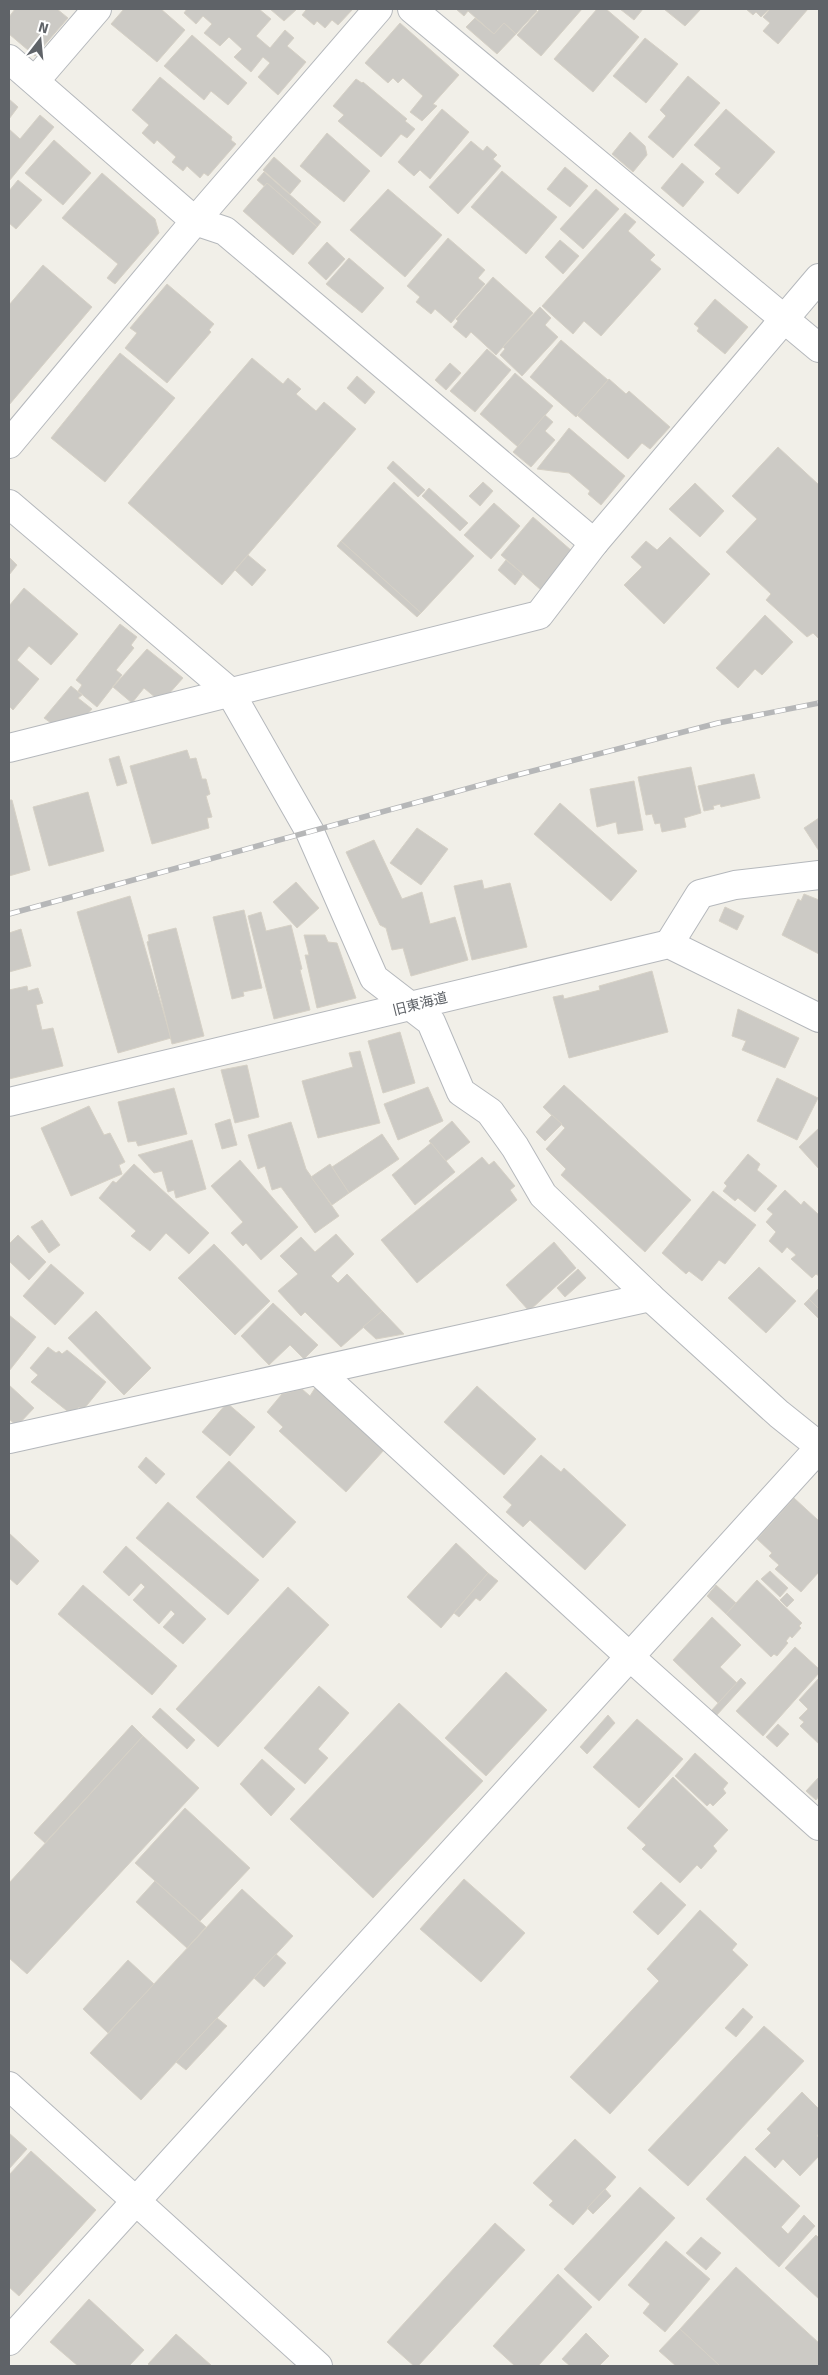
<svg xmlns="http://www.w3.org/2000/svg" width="828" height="2375" viewBox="0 0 828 2375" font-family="Signika,'Noto Sans JP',sans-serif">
<rect width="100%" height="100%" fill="#f1efe8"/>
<!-- building -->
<g fill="#cccac5" stroke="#d6d1c6">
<path d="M15,9H57L68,18L35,56L9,34V17Z"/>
<path d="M124,9H161L185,30L157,62L111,24Z"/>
<path d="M187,9H259L271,19L256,36L270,48L285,30L294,38L287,46L306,62L278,95L258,77L270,63L263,57L251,72L234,57L242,49L229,37L220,46L204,33L212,24L203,16L196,24L184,13Z"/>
<path d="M270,9H297L284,21Z"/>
<path d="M304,9H353L338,25L332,20L325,28L317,21L314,25L302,15L306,10Z"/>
<path d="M456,9H535L537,11L516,34L504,23L494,34L468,11L464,16Z"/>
<path d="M540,9H582L541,56L517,35Z"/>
<path d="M597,9H606L639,37L593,92L554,59Z"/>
<path d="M620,9H643L634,20Z"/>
<path d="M664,9H701L685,26Z"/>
<path d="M746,9H769L761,17L756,12L753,15Z"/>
<path d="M770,9H808L778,44L763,31L770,23L763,17Z"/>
<path d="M475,18L494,34L504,23L516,34L497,54L466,27Z"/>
<path d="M400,23L459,75L433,104L437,106L422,121L410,112L423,96L403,78L398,83L393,78L388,83L365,63Z"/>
<path d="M192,35L247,83L228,105L211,91L204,100L164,66Z"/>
<path d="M645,38L678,64L646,103L613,76Z"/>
<path d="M688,76L720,103L673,158L648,137L666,116L660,110Z"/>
<path d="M160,77L232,137L231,140L236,144L208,176L204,173L200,178L187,166L183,171L172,162L176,157L157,140L154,144L142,133L149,125L132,110Z"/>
<path d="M356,79L362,83L363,82L407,119L405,121L415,129L407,138L401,134L381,157L338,121L344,115L333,106Z"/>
<path d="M9,99L18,107L9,119Z"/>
<path d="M442,109L469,132L430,179L420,170L414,176L398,162Z"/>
<path d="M726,109L775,152L738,194L715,174L721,168L694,145Z"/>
<path d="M40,115L54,127L9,181V129L20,139Z"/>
<path d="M630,132L645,146L647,155L633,172L612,154Z"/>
<path d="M327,133L370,171L344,202L300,166Z"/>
<path d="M54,140L91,173L63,205L25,173Z"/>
<path d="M471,141L483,151L487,146L497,155L493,159L501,166L458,214L429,187Z"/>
<path d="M274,157L301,181L290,194L263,170Z"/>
<path d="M682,163L704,182L683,207L661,188Z"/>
<path d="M565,167L588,186L570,207L547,189Z"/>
<path d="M502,171L557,217L526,254L471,207Z"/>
<path d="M264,172L321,222L317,227L267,183L264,186L257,180Z"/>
<path d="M102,173L155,219L159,233L115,284L107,278L118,264L62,218Z"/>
<path d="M18,180L42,200L16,229L9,223V191Z"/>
<path d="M267,183L317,227L293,255L243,211Z"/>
<path d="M388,189L442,235L405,277L350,230Z"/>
<path d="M596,189L619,209L583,249L560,229Z"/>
<path d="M625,213L636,222L628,231L655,255L650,260L661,269L601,336L584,321L573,334L542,306Z"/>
<path d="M448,238L485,270L478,278L485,284L451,323L435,309L431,314L416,302L420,297L407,286Z"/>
<path d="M560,240L579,256L563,274L545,257Z"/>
<path d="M327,242L345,259L326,280L308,263Z"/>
<path d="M349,258L384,288L362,313L326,284Z"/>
<path d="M43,265L92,307L9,405V305Z"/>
<path d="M493,277L533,313L496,355L471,332L466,338L453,327L458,321L456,319Z"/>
<path d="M167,284L214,324L209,330L211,332L167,383L125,348L137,333L130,328Z"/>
<path d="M715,299L748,327L725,354L697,331L699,328L694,324Z"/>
<path d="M540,307L551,318L545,325L558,337L522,376L500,355L505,349L503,347Z"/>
<path d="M561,340L608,380L576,417L530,377Z"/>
<path d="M487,349L511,370L475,412L450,391Z"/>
<path d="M120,353L175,398L105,482L51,438Z"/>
<path d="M252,358L283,384L288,378L301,389L296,394L316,411L324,402L356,429L222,585L128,503Z"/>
<path d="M450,363L461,373L446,390L435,380Z"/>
<path d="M515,373L553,406L518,447L480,414Z"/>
<path d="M357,376L375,392L365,404L347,388Z"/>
<path d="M609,379L626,394L629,391L670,427L650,449L642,443L628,459L577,415Z"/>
<path d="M545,415L553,422L545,431L555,440L531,467L513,452Z"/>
<path d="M569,428L625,476L601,505L588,494L590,491L569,473L537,469Z"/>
<path d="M778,447L819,485V639L813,633L807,637L766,600L771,594L726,552L757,519L732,496Z"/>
<path d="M393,461L425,490L418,497L387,468Z"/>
<path d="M394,482L474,556L421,613L341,541Z"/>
<path d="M483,482L493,491L480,506L469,496Z"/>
<path d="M695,483L724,511L700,537L669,509Z"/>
<path d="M429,488L468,523L460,531L422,496Z"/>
<path d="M494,503L520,526L491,559L464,535Z"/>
<path d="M533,517L572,551L541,590L501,555Z"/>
<path d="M670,537L710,574L664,624L624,585L642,567L631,557L646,541L657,550Z"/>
<path d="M341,541L421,613L417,617L337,546Z"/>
<path d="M248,555L266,570L252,586L235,570Z"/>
<path d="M9,557L17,565L9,575Z"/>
<path d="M506,560L523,574L515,585L498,570Z"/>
<path d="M24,588L78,634L51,665L29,646L17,660L39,679L13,710L9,706V606Z"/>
<path d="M765,615L793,642L762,675L755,669L738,688L716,668Z"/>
<path d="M120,624L137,637L131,645L134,648L116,670L122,675L97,707L78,691L82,685L76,680Z"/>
<path d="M147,649L183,678L167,696L156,698L144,688L132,703L113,687Z"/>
<path d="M71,686L82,695L78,698L92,709L84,718L81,716L78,719L54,725L44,718Z"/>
<path d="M187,750L190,759L196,758L202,779H206L210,794L206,796L212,817L207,818L209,828L152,844L130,766Z"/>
<path d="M119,756L127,783L117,786L109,759Z"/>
<path d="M691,767L701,813L684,818L686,827L662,832L660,823L655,824L652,814L646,815L638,777Z"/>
<path d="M754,774L760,798L721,807L720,804L713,806L714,809L704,811L698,786Z"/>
<path d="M634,781L643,830L618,834L616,822L597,827L590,789Z"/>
<path d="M88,792L104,851L49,866L33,807Z"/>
<path d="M9,800H12L30,870L9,876Z"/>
<path d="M560,803L637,871L611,901L534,834Z"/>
<path d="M819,818V851L804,828Z"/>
<path d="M417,828L448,849L421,885L390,863Z"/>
<path d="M374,840L402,899L422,892L430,924L455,917L468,960L411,976L403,948L392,950L386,928L380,925L346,852Z"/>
<path d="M482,880L484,889L510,883L527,947L472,960L454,886Z"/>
<path d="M296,882L319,908L297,928L273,902Z"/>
<path d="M804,894L819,900V954L782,935L798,899L801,901Z"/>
<path d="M130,896L171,1038L118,1053L77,912Z"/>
<path d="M725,907L744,916L737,930L719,921Z"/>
<path d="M244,910L262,988L243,992L244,996L232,999L213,917Z"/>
<path d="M261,912L266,931L291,925L302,969L300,970L310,1010L274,1019L248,916Z"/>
<path d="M176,928L204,1036L172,1044L147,942L149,941L148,935Z"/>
<path d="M21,929L31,966L9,972V933Z"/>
<path d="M304,935H325L328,942L337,943L356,998L317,1008L305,955H309Z"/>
<path d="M652,971L668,1032L569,1058L553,997L563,995L564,999L600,990L599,986Z"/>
<path d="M27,986L28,991L38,988L43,1003L36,1005L42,1030L53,1028L63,1066L9,1079V990Z"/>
<path d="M738,1009L799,1038L785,1068L742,1050L746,1041L732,1036Z"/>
<path d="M400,1032L415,1083L383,1093L368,1041Z"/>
<path d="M360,1051L380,1123L318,1138L302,1081L353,1067L349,1053Z"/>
<path d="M247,1065L259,1117L235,1123L221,1070Z"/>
<path d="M777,1078L818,1098L797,1140L757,1121Z"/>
<path d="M564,1085L691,1200L645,1252L561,1175L566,1169L546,1149L565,1128L543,1107Z"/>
<path d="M428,1087L443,1121L398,1140L384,1104Z"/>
<path d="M174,1088L187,1134L138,1146L136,1141L128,1142L118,1102Z"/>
<path d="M89,1106L104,1135L110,1133L125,1162L119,1165L122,1174L71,1196L41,1128Z"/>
<path d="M552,1115L562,1124L545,1141L536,1132Z"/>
<path d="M230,1119L237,1145L222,1149L215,1124Z"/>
<path d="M452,1121L470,1142L446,1161L429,1141Z"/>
<path d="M291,1122L306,1169L339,1216L315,1233L281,1187L272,1190L265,1166L258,1169L248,1135Z"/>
<path d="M819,1128V1169L799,1147Z"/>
<path d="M382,1134L399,1159L349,1193L332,1167Z"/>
<path d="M192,1140L206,1189L176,1198L174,1190L168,1192L162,1171L154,1173L138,1155Z"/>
<path d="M431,1143L455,1172L415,1205L392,1175Z"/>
<path d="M748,1154L760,1164L757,1170L777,1186L755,1212L738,1198L735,1201L723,1191L727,1186L724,1183Z"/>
<path d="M482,1157L489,1165L494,1161L515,1186L510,1190L517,1200L417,1283L381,1240Z"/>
<path d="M240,1160L298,1227L261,1260L246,1243L243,1246L231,1233L243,1222L211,1186Z"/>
<path d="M134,1164L209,1233L189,1254L166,1233L150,1251L131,1236L136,1231L99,1198L113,1181L116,1183Z"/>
<path d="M330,1164L349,1193L332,1205L311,1177Z"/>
<path d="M785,1190L801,1205L804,1201L819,1215V1276L816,1274L812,1278L791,1259L796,1255L787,1247L782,1253L769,1241L776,1232L766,1222L773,1214L767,1209Z"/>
<path d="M713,1191L756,1225L725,1264L719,1260L702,1281L689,1271L686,1274L662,1253Z"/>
<path d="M42,1220L60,1245L49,1253L31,1227Z"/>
<path d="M336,1234L354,1254L331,1276L338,1283L347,1274L382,1311L341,1347L305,1312L301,1316L278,1291L298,1274L280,1256L301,1237L315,1252Z"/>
<path d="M18,1235L46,1262L29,1280L9,1261V1244Z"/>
<path d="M554,1242L576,1268L529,1311L506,1285Z"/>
<path d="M214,1244L270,1301L235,1335L178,1278Z"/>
<path d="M51,1264L84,1293L55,1325L23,1296Z"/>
<path d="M759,1267L796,1301L766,1333L728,1298Z"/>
<path d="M578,1269L586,1278L565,1297L557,1288Z"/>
<path d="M819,1288V1309L809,1299Z"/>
<path d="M809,1299L819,1309V1319L804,1304Z"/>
<path d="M273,1303L318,1345L304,1359L290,1345L269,1365L241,1336Z"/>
<path d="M96,1311L151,1368L124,1395L68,1338Z"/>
<path d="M382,1311L404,1334L376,1339L363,1327Z"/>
<path d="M9,1315L36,1337L9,1371Z"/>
<path d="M48,1347L56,1353L59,1351L62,1354L67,1350L106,1382L83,1410L79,1407L71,1414L31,1382L38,1375L30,1368Z"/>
<path d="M9,1385L34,1408L17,1426L9,1419Z"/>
<path d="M477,1386L536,1439L504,1475L444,1422Z"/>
<path d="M315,1388L384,1450L346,1492L279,1431L283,1427L267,1412L282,1394L302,1389L310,1396Z"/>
<path d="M227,1403L255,1427L230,1456L202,1432Z"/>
<path d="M541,1455L561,1472L564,1468L626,1525L585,1570L530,1520L523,1527L506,1512L512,1505L503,1497Z"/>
<path d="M146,1457L165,1474L156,1484L138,1467Z"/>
<path d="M229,1461L296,1522L263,1558L196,1497Z"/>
<path d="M794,1498L819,1521V1572L801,1592L775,1569L779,1565L769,1556L772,1553L757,1539Z"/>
<path d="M168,1502L259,1580L228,1615L136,1538Z"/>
<path d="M9,1533L39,1561L17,1585L9,1578Z"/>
<path d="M456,1543L488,1573L441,1628L407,1597Z"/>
<path d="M126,1546L206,1619L183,1644L163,1627L175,1614L171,1610L159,1624L133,1600L145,1587L141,1583L129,1596L103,1572Z"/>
<path d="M770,1571L788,1588L780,1597L761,1579Z"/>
<path d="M488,1573L498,1581L480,1601L476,1598L459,1617L454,1613Z"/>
<path d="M757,1580L802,1623L799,1626L801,1628L792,1638L790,1636L786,1641L788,1643L777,1656L774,1654L771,1657L726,1614Z"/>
<path d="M83,1585L177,1666L152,1695L58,1614Z"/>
<path d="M716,1585L736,1603L726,1614L707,1596Z"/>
<path d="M288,1587L329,1625L218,1747L176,1709Z"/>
<path d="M787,1593L794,1600L787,1607L780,1600Z"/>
<path d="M712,1617L741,1645L720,1667L737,1683L718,1703L673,1660Z"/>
<path d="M795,1647L819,1669V1673L763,1736L736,1711Z"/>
<path d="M506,1672L547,1710L486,1776L445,1738Z"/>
<path d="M741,1678L746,1683L716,1716L711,1711Z"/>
<path d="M819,1678V1744L800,1726L804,1722L799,1718L808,1709L799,1700Z"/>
<path d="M319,1686L349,1713L318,1749L328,1758L305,1784L264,1748Z"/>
<path d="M399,1703L483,1781L373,1898L290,1819Z"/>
<path d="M160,1708L195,1740L187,1749L152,1717Z"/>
<path d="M608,1715L615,1723L587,1754L580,1747Z"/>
<path d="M637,1719L683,1759L639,1808L593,1767Z"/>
<path d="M778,1724L789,1734L777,1747L766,1737Z"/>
<path d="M132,1725L143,1736L45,1843L34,1833Z"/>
<path d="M143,1736L199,1788L27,1974L9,1958V1883Z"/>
<path d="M695,1753L728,1783L723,1789L726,1793L713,1806L710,1803L707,1806L675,1776Z"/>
<path d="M262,1759L295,1789L271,1816L240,1784Z"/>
<path d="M673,1777L728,1830L713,1846L717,1851L701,1869L697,1865L680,1883L642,1849L646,1845L627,1828Z"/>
<path d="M819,1777V1796L816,1800L806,1791Z"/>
<path d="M185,1808L250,1868L200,1921L135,1863Z"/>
<path d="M464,1879L525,1933L481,1982L420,1929Z"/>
<path d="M155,1881L206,1927L187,1948L136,1902Z"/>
<path d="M661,1882L686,1905L658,1935L633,1912Z"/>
<path d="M242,1889L293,1936L141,2100L90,2053Z"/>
<path d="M700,1910L737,1944L732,1950L748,1965L610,2114L570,2077L659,1981L647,1969Z"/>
<path d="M276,1954L286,1963L264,1987L254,1978Z"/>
<path d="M128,1960L154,1984L108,2033L83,2009Z"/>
<path d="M743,2008L753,2017L736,2037L725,2028Z"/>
<path d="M217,2018L227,2026L186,2070L176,2062Z"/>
<path d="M764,2026L804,2061L688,2186L648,2150Z"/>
<path d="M802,2092L819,2109V2133L817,2136L819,2138V2156L800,2176L783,2159L775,2168L755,2149L771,2133L767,2129Z"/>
<path d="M9,2133L27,2149L9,2169Z"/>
<path d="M575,2139L616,2177L573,2225L549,2205L553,2201L533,2183Z"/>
<path d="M31,2151L96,2210L19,2296L9,2287V2175Z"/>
<path d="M745,2156L800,2206L781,2227L788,2234L804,2215L815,2226L779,2267L706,2199Z"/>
<path d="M640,2187L675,2218L599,2301L564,2269Z"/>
<path d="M605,2189L611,2196L593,2214L587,2208Z"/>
<path d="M495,2223L525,2250L418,2366H414L387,2342Z"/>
<path d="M816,2235L819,2238V2299L785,2268Z"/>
<path d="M701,2237L721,2253L706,2270L686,2253Z"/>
<path d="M666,2241L710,2279L665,2332L643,2313L650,2304L628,2285Z"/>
<path d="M736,2267L819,2343V2366H720L680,2329Z"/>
<path d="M558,2274L592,2307L538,2366H515L493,2346Z"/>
<path d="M89,2299L144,2350L129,2366H78L50,2342Z"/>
<path d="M680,2329L720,2366H676L659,2351Z"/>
<path d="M586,2333L609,2356L599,2366H570L562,2359Z"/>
<path d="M176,2334L212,2366H151L148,2364Z"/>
</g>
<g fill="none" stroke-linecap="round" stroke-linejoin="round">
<defs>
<g id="minor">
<path d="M412,9L819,348"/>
<path d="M9,59L195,221L225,231L594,543"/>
<path d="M35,81L97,9"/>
<path d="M9,444L195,221L378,9"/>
<path d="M9,504L230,692L310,832L374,978L431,1022L461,1092L490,1112L515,1147L543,1195L650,1297L779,1414L819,1446"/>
<path d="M9,748L539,615L594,543L819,278"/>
<path d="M669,944L700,894L735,885L819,875"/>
<path d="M9,1102L669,944L819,1018"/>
<path d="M318,1371L629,1656L819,1826"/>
<path d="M9,1439L650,1297"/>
<path d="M9,2086L318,2366"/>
<path d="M9,2341L819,1448"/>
</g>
</defs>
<!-- minor casing -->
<use href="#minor" stroke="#b5b8bc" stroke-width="30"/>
<!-- minor -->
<use href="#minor" stroke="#fff" stroke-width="28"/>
<defs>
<path id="rail" d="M9,914L517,775L718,723L819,703"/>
</defs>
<!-- rail casing -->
<use href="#rail" stroke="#b6b7b8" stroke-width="5.5"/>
<!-- rail -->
<use href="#rail" stroke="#fff" stroke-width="4" stroke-dasharray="11" stroke-linecap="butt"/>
</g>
<g text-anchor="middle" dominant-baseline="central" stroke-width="4.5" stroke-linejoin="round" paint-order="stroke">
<!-- street labels -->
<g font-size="14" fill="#5f6368" stroke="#fff">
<text transform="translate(420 1004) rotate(-14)">旧東海道</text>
</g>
</g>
<!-- border -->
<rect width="828" height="2375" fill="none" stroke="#5f6368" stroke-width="20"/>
<!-- north arrow -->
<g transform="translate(40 40) rotate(16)" stroke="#ffffff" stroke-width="4" paint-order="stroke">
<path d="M0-4L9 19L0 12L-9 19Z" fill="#5f6368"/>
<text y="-8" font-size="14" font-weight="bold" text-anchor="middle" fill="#5f6368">N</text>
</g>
</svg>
